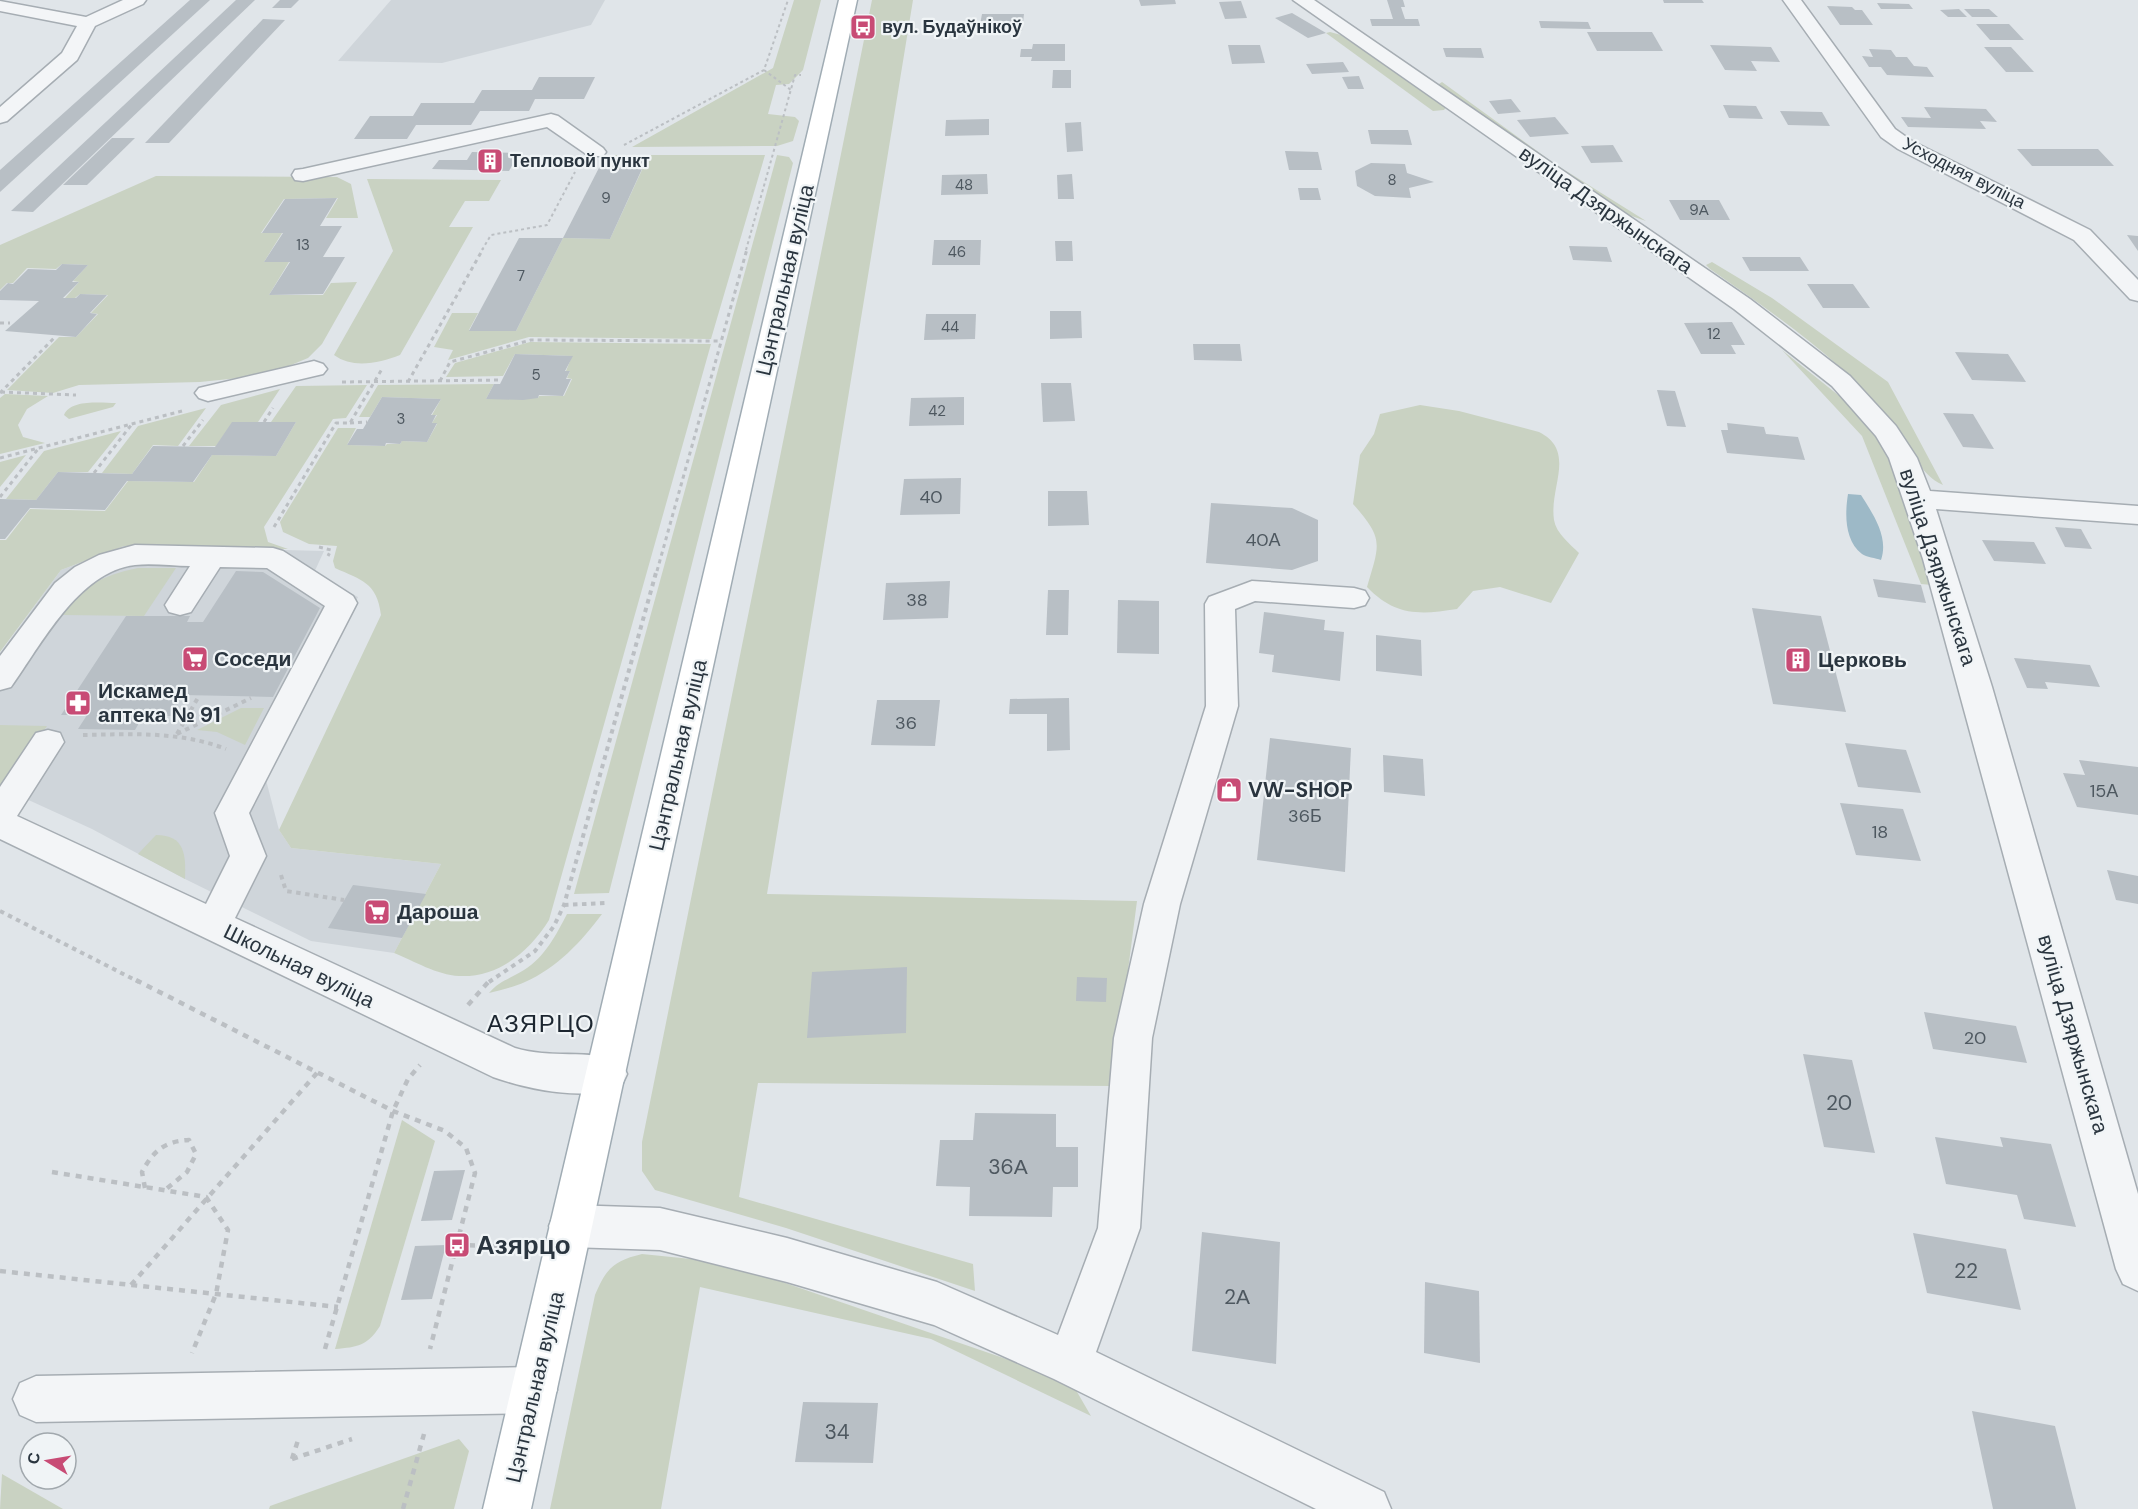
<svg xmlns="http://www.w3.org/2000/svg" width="2138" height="1509" viewBox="0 0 2138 1509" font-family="'DM Sans',sans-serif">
<rect width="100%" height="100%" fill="#e0e5e9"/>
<!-- built -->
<g fill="#cfd5da">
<path d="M391,0H605L591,25L442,63L338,61Z"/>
<path d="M124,546L324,551L313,575L358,597L266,780L279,830L291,848L441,864L394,953L311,941L185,879L92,829L0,787V653L61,570Z"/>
</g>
<!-- green -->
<g fill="#c9d2c2">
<path d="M794,0H821L803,70L789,84L776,85L768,114L795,117L799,121L793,141L777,146L632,147L773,68Z"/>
<path d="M872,0H913L767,894L1137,901L1113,1086L758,1083L739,1197L973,1264L975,1291L786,1228L655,1190L642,1171V1142Z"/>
<path d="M1330,32L1341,35L1446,107L1444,110L1433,111L1326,33Z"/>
<path d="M1442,82L1555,164L1646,221L1623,213L1436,86Z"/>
<path d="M609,155H765L711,339L529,337L448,360L453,350L434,347L452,313H478L469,330L516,331L563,238L610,239L647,159L604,158Z"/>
<path d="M777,155L789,157L793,163L609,893L574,894Z"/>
<path d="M156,176L337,177L351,184L358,218H326L338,198L284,199L261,233H282L264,262H289L269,295H323L331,283L357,282L322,344L308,358L284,368L239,378L200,382L79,385L53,393L7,390L59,337H76L98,314L91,313L108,295L80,294L75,298H65L79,282L73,281L88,265L62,264L56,269L27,268L13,283H7L0,290V245Z"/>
<path d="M367,179L501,180L489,201H465L449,227H473L400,355C379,363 353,369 334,355L393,251Z"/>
<path d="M1712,262L1772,298L1888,382L1943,485C1918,474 1912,447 1896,426C1845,362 1776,315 1710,269L1706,265Z"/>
<path d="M530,342L711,344L549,920C530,951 498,978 459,976C437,975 414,961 394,953L441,864L291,848L279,830L381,615C377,582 361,580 335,568L333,561L337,546L309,544L283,532L280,522L338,428H356L347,445L385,446L387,444H400L402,441L427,442L437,424L432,423L437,415H432L441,399L382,397L370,417H359L378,385L494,384L486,399L538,398L539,396H564L572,379L567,378L570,371H566L572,356L515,354L503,376L446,377L455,363Z"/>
<path d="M1782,350L1853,407L1874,432L1891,459L1932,585L1921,584L1862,436Z"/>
<path d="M367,385L346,418L333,419L264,527L268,542L288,549L124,546L61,570L0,652V540H6L30,509L105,511L128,481L194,482L212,455L276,456L296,422H271L296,386Z"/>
<path d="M280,389L258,422H233L216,446H189L221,405Z"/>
<path d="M5,394L48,396L27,409L18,425L23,437L45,443L0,454V398Z"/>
<path d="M116,403L113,407L69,419L64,415C71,399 101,403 116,403Z"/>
<path d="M1420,405L1459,411L1539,432C1577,451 1549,487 1554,520C1556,533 1570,544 1579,553L1551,603L1500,587L1473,591L1457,609C1419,615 1395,616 1367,587C1380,543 1384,539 1353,504L1360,455L1374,434L1380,414Z"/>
<path d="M206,408L178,446L153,445L132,474L102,473L138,426Z"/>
<path d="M121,431L88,472H58L36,500L6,499L44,451Z"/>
<path d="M26,455L0,487V462Z"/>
<path d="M138,568H176L144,616L62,615C85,585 100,576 138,568Z"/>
<path d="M241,708H264L245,745L217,732L197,730Z"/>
<path d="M0,725L47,726L5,789L0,787Z"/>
<path d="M156,835C185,835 186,855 185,879L138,854Z"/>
<path d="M567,914H602C582,941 557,968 525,982C514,987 500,990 489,993C500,980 510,979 524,970C545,957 556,935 567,914Z"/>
<path d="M402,1120L435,1141L380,1326C367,1346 358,1347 335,1349Z"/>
<path d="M642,1254L701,1260L759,1274L1059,1377L1073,1385L1091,1416L931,1339L700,1287L661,1509H550L595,1295C606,1269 613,1261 642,1254Z"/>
<path d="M459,1439L469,1451L454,1509H269L270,1506Z"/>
<path d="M2,1474L63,1509H0Z"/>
</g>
<!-- water -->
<path fill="#9db9c7" d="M1848,494L1861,495C1873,514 1889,537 1881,560C1876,558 1866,557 1862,554C1844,540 1845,513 1848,494Z"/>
<!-- building -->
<g fill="#b8bfc5">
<path d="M190,0H210L0,192V170Z"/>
<path d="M236,0H255L33,212L11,211Z"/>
<path d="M280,0H299L291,8H272Z"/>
<path d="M1139,0H1175L1176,4L1141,6Z"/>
<path d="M1387,0H1403L1405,7H1401L1405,19H1418L1420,26H1372L1370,19H1393Z"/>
<path d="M1663,0H1702L1704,3H1664Z"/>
<path d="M1241,1L1247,18L1225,19L1219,2Z"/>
<path d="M1877,3L1909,4L1913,9H1881Z"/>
<path d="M1827,6L1852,7L1855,10H1862L1873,25H1840Z"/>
<path d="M1959,9L1967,17H1948L1940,10Z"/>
<path d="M1964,9H1989L1998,17H1972Z"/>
<path d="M1292,13L1326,33L1308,38L1275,18Z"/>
<path d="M982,14H1024L1022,31L979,30Z"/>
<path d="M263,19L285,20L169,143H145Z"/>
<path d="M1539,21L1588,22L1591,29L1541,28Z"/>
<path d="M1976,24H2009L2024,40H1990Z"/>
<path d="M1587,32H1652L1663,51H1597Z"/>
<path d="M1033,44H1065V61H1031L1032,57H1020L1021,49H1032Z"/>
<path d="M1228,45H1260L1265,63L1232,64Z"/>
<path d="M1710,45L1771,47L1780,62L1751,61L1757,71L1725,70Z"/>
<path d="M1984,47H2011L2034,72H2006Z"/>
<path d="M1443,48H1481L1484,58L1446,57Z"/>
<path d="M1869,49L1891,50L1896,57H1907L1914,66L1927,67L1934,77L1887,75L1881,67H1869L1862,56L1873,57Z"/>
<path d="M1343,62L1349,72L1312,74L1306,64Z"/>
<path d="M1053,70H1071V88H1052Z"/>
<path d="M1359,76L1364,89H1348L1342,77Z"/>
<path d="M539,77H595L584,99H535L529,111H480L471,125H416L407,139H354L370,116H413L421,103H474L482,90H532Z"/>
<path d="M1511,99L1521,112L1498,114L1489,101Z"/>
<path d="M1723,105L1756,106L1763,119L1729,118Z"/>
<path d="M1924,107L1986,109L1997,122L1980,121L1986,129L1908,127L1901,117L1931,118Z"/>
<path d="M1780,111L1822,112L1830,126L1788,125Z"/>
<path d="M1555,117L1569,134L1530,137L1517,120Z"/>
<path d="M989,119V135L945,136L946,120Z"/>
<path d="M1081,122L1083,151L1067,152L1065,123Z"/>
<path d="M1368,130H1408L1412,145L1371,144Z"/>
<path d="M112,138H135L87,185H63Z"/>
<path d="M1613,145L1623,162L1591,163L1581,146Z"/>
<path d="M2017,149H2098L2114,166H2032Z"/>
<path d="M1285,151L1318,152L1322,170H1289Z"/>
<path d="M472,152L519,153L509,171L432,169L439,160H467Z"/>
<path d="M604,158H647L610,239L563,238Z"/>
<path d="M1371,163L1405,164L1407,173L1434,182L1409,188L1411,198L1375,196L1357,186L1355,171Z"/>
<path d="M987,174L988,194L941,195L942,175Z"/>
<path d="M1072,174L1074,199H1058L1057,175Z"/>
<path d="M1298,188H1318L1321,200H1300Z"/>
<path d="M337,198L320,226H342L323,257H345L323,294L269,295L290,262H264L283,233H262L285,199Z"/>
<path d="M1669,200H1719L1730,220H1680Z"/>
<path d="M2127,235L2138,236V251Z"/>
<path d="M519,238H563L516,331H469Z"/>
<path d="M934,240H981L980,265H932Z"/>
<path d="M1055,241H1072L1073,261H1056Z"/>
<path d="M1569,246L1607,247L1612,262L1573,260Z"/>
<path d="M1742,257H1800L1809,271H1750Z"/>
<path d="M62,264L88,265L72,282H79L63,298H76L80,294L107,295L90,313L97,314L76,337L5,331L39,301L0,300V291L8,283L13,284L28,269L56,270Z"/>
<path d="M1807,284H1853L1870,308H1823Z"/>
<path d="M1050,311H1081L1082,338L1050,339Z"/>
<path d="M926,314H976L975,339L924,340Z"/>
<path d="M1732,322L1745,345H1731L1736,354H1701L1684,323Z"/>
<path d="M1193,344H1240L1242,361L1194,360Z"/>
<path d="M1955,352L2008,354L2026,382L1972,380Z"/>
<path d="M515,354L573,356L565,371H570L566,379H571L563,396L539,395L538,398L523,400L486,399L494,384H500Z"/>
<path d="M1041,383H1071L1075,421L1043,422Z"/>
<path d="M1657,390L1675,391L1686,427L1667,426Z"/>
<path d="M382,397L441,399L431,415H436L432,423H437L427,442L402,441L400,444L386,443L385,446L347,445L357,429H363Z"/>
<path d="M964,397V425L909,426L911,398Z"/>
<path d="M1943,413L1973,414L1994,449L1963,447Z"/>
<path d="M232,422H296L276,456L212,455L193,482L127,481L105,510L30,508L5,539H0V499L36,500L58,472L132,474L153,446L215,447Z"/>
<path d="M1727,423L1764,427L1766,434L1798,437L1805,460L1727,453L1721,430H1728Z"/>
<path d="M961,478L960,514L900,515L904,479Z"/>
<path d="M1048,491H1087L1089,525L1048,526Z"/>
<path d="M1211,503L1292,508L1318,520V561L1292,570L1206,563Z"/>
<path d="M2055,527L2081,529L2092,549L2065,547Z"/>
<path d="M1982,540L2034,542L2046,564L1994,561Z"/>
<path d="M236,571L263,572L320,608L273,697L183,695L171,716H143L135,730L78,729L87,715H61L126,616H190L187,622H203Z"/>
<path d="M1873,579L1921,585L1926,603L1878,597Z"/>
<path d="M950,581L948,618L883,620L886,583Z"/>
<path d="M1048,590H1069L1068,635H1046Z"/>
<path d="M1118,600L1159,601V654L1117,653Z"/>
<path d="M1752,608L1821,616L1846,712L1773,704Z"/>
<path d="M1264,612L1325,620L1324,630L1344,632L1340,681L1272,672L1274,655L1259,653Z"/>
<path d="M1376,635L1421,640L1422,676L1376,671Z"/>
<path d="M2014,658L2090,665L2100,687L2045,682L2048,689L2027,688Z"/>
<path d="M1069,698L1070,750L1047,751V714H1009L1010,699Z"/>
<path d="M877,700H940L935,746L871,745Z"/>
<path d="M1270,738L1351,748L1345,872L1257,860Z"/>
<path d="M1845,743L1906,750L1921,793L1858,787Z"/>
<path d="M1383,755L1423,759L1425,796L1384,792Z"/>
<path d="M2079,760L2138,767V815L2077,807L2063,773L2085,775Z"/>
<path d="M1840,803L1903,809L1921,861L1856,855Z"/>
<path d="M2107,870L2138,876V904L2116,900Z"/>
<path d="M353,885L426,894L402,938L328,928Z"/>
<path d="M907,967L906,1033L807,1038L812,972Z"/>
<path d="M1077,977L1107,978L1106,1002L1076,1001Z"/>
<path d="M1924,1012L2016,1026L2027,1063L1933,1049Z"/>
<path d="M1803,1054L1852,1060L1875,1153L1824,1147Z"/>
<path d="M975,1113L1056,1114V1147H1078V1187H1053L1052,1217L969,1216L970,1187L936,1186L940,1140H973Z"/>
<path d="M1935,1137L2003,1147L2000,1137L2051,1144L2076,1227L2024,1219L2017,1195L1946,1184Z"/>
<path d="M465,1170L452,1220L421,1221L434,1171Z"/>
<path d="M1202,1232L1280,1242L1276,1364L1192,1351Z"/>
<path d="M1913,1233L2006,1249L2021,1310L1927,1293Z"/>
<path d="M446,1245L432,1299L401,1300L415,1246Z"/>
<path d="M1425,1282L1479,1291L1480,1363L1424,1353Z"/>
<path d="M803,1402L878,1403L873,1463L795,1462Z"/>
<path d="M1972,1411L2055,1426L2076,1509H1993Z"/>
</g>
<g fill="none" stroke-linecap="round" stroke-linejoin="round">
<defs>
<g id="minor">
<path d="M123,0H146L143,4L95,26L77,60L7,121L0,123V107L62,53L77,26L0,11V1L86,17Z"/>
<path d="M1293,0H1314L1750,299L1850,376L1896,426L1917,458L1930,491L2138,506V524L1936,509L1992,687L2138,1194V1291L2123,1284L2116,1269L1923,559L1889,458L1876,436L1832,386L1734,309Z"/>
<path d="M1783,0H1801L1895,129L1912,141L2090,230L2138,280V301L2130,299L2074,240L1898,149L1881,137Z"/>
<path d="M551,114L558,116L603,148L606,152L603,156H589L547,127L303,181L295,180L292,175L295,170L303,169Z"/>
<path d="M314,361L323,364L327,369L323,374L208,401L199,398L195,393L199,388Z"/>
<path d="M135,545L273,548L283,551L353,596L357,603L249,813L266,856L235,918L515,1048C551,1059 588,1049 621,1061L627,1074L621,1087C583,1101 530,1090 493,1077L0,839V787L36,733L48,730L60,733L64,742L17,816L206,904L230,856L215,813L325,606L267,568L220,567L191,612L180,615L169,612L165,605L190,566C172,566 153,563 135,565C79,571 41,645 11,687L0,690V656L55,583L75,567L99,555Z"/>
<path d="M1252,581L1354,588L1365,591L1369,598L1365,605L1354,608L1255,601L1235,609L1238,706L1180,904L1152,1038L1140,1228L1096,1352L1384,1492L1391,1509H1316L1054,1379L934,1325L787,1282L660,1250L570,1247L555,1241L549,1226L555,1211L570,1205L660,1208L787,1238L937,1282L1058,1335L1098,1228L1114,1038L1144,904L1206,706L1205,604L1209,597Z"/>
<path d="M534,1367L550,1374L557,1390L550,1406L534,1413L36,1422L20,1415L13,1399L20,1383L36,1376Z"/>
</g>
<path id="major" d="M839,0H857L531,1509H483Z"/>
</defs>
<!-- minor casing -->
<use href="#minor" stroke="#a6adb3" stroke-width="3"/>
<!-- major casing -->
<use href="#major" stroke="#a0acb4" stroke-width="3"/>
<!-- path-far3 -->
<g stroke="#bbbfc3" stroke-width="2" stroke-dasharray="3 3" stroke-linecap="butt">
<path d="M764,70L791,90"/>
<path d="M624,145L764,70L788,0"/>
<path d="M482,250L491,235L547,225L575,172"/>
<path d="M746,250L795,75H801"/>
</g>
<!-- path-far2 -->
<g stroke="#bbbfc3" stroke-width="3" stroke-dasharray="4 4" stroke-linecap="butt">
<path d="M0,323H10"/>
<path d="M440,381L450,362L531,340L720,341"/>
<path d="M342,382L502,380"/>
<path d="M408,382L483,249"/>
<path d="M1,392L76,395"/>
<path d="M0,393L56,336"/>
<path d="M264,422L273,408"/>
<path d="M350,423L367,422"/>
<path d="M183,446L203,420"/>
<path d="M0,458L182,411"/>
<path d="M94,473L132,424"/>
<path d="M0,497L38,449"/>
<path d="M274,527L336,423H350L382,369"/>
<path d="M319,547L331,550L328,556"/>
<path d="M657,571L747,249"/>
</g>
<!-- path-far1 -->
<g stroke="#bbbfc3" stroke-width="4" stroke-dasharray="4.5 4.5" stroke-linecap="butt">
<path d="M177,734L251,698"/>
<path d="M177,734L199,696"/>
<path d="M83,735C132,734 179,731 226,749"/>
<path d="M281,875L286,891L344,900"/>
<path d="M564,905L605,903"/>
<path d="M0,911L139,982"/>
<path d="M489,982L535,951L554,926L564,905L657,569"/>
</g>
<!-- path -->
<g stroke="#bbbfc3" stroke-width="4.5" stroke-dasharray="6 6" stroke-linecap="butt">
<path d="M136,980L393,1111L445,1131L466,1148L475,1173L430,1349"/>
<path d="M468,1005L490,980"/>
<path d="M52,1172L206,1197L228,1230L216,1294L192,1353"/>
<path d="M145,1188L142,1172C153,1151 165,1141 189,1140L196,1154L187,1172L165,1190"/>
<path d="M457,1245L525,1247"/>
<path d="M0,1271L338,1307"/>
<path d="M131,1285L317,1073"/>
<path d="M325,1349L393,1111L408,1079L420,1065"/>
<path d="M292,1459L299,1437"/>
<path d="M292,1459L352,1439"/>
<path d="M403,1509L424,1434"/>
</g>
<!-- minor -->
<use href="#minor" fill="#f3f5f7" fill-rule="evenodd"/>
<!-- major -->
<use href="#major" fill="#fff" fill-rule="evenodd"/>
</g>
<!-- icons -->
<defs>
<symbol id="bus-square" viewBox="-11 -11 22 22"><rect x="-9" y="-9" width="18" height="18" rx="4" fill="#c84b75" stroke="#f0f4f6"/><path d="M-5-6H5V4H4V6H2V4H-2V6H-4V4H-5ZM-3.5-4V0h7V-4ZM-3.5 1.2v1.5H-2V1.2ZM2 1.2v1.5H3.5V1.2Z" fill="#fff"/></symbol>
<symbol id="building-square" viewBox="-11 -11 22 22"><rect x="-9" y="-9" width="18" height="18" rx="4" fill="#c84b75" stroke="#f0f4f6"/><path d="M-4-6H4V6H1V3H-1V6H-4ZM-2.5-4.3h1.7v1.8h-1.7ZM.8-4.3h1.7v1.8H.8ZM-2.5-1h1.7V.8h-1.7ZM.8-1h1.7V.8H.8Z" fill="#fff"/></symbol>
<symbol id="supermarket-square" viewBox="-11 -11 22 22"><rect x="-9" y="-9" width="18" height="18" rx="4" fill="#c84b75" stroke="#f0f4f6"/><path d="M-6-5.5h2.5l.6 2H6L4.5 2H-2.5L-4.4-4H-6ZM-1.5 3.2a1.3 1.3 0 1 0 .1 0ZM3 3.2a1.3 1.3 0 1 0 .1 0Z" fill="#fff"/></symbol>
<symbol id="pharmacy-square" viewBox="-11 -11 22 22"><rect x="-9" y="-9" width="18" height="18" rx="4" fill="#c84b75" stroke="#f0f4f6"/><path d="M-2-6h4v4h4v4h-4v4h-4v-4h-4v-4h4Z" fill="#fff"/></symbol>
<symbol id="shop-square" viewBox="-11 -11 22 22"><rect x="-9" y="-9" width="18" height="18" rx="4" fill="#c84b75" stroke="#f0f4f6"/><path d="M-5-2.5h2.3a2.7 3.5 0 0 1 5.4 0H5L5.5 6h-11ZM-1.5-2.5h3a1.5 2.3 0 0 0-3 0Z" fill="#fff"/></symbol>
</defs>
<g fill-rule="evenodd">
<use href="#bus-square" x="848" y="12" width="30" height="30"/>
<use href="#building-square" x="475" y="146" width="30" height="30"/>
<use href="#supermarket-square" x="180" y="644" width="30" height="30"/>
<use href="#building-square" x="1783" y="645" width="30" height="30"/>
<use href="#pharmacy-square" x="63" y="688" width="30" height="30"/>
<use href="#shop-square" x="1214" y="775" width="30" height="30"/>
<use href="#supermarket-square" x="362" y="897" width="30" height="30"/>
<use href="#bus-square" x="442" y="1230" width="30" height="30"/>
</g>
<g text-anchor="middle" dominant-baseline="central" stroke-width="4.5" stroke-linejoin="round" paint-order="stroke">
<!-- far-number labels -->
<g font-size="15" fill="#4e5860">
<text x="1392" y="180">8</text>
<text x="964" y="185">48</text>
<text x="606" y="198">9</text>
<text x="1699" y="210">9А</text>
<text x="303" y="245">13</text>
<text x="957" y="252">46</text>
<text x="521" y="276">7</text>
<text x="950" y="327">44</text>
<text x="1714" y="334">12</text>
<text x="536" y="375">5</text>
<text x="937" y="411">42</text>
<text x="401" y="419">3</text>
</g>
<!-- far-poi labels -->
<g font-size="18" font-weight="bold" fill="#2a353f" stroke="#f0f4f6" text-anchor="start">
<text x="882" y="27">вул. Будаўнікоў</text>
<text x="510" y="161">Тепловой пункт</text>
</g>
<!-- far-street labels -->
<g font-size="18" fill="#2a353f" stroke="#f0f4f6">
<text transform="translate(1964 173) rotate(27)">Усходняя вуліца</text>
</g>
<!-- number labels -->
<g font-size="18" fill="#4e5860">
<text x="931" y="497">40</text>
<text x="1263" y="540">40А</text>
<text x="917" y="600">38</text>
<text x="906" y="723">36</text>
<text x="2104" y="791">15А</text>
<text x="1305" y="816">36Б</text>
<text x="1880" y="832">18</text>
<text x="1975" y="1038">20</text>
</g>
<!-- street labels -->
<g font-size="21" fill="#2a353f" stroke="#f0f4f6">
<text transform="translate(1606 210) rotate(35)">вуліца Дзяржынскага</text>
<text transform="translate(785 280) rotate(-77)">Цэнтральная вуліца</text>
<text transform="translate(1938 567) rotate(72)">вуліца Дзяржынскага</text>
<text transform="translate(678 755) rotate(-77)">Цэнтральная вуліца</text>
<text transform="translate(299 966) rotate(26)">Школьная вуліца</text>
<text transform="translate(2073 1034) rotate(74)">вуліца Дзяржынскага</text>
<text transform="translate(535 1387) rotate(-77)">Цэнтральная вуліца</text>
</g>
<!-- poi labels -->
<g font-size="21" font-weight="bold" fill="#2a353f" stroke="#f0f4f6" text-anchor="start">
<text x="214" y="659">Соседи</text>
<text x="1818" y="660">Церковь</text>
<text x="98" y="691">Искамед<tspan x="98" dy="24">аптека № 91</tspan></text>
<text x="1248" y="790">VW-SHOP</text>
<text x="397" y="912">Дароша</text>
</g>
<!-- near-number labels -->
<g font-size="21" fill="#4e5860">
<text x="1839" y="1103">20</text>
<text x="1008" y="1167">36А</text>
<text x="1966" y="1271">22</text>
<text x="1237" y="1297">2А</text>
<text x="837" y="1432">34</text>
</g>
<!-- quarter labels -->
<g font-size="24" letter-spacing="1.5" fill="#1c2630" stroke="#f0f4f6">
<text x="541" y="1023">АЗЯРЦО</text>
</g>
<!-- near-poi labels -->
<g font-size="26" font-weight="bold" fill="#2a353f" stroke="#f0f4f6" text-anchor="start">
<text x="476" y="1245">Азярцо</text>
</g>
</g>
<!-- north arrow -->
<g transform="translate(48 1461) rotate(281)"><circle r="28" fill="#f0f4f6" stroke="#a1a8ad" stroke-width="1.5"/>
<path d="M0-4.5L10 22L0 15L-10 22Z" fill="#c84b75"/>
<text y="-9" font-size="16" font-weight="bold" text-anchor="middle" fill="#2a353f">С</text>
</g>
</svg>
